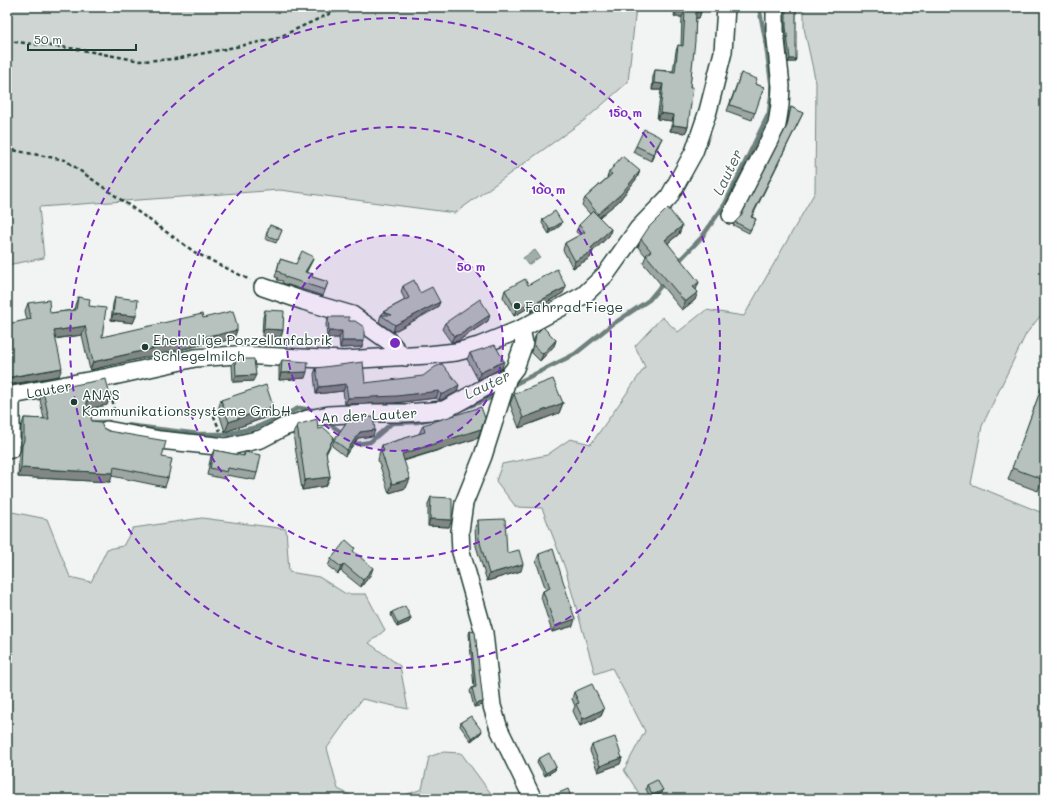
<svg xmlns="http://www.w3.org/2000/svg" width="1052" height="806" viewBox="0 0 1052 806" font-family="Mali,sans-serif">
<rect width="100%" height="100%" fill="#f2f3f3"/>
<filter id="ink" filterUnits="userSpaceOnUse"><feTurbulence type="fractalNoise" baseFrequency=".025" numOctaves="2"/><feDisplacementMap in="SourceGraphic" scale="8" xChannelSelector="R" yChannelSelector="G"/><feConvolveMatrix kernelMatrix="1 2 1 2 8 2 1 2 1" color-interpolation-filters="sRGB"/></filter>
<g filter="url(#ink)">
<!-- green -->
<g fill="#ced5d3" stroke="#768984">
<path d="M7,7H636L628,82L586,119L455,213L280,190L39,207L44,258L7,265Z"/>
<path d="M804,7H1045V310L1026,334L982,426L971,484L1045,514V799L642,798L624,770L645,731L612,668L595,674L565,568L542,508L516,507L496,481L502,464L547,455L570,439L591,444L645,367L635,346L662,317L678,332L706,310L744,316L815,192L816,83L804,28Z"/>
<path d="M7,511L47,519L70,577L91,582L107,549L123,546L133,528L202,518L286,529L289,572L319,577L346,594H366L385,630L369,643L400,666L408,709L362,699L327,748L338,789L358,799H7Z"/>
<path d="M443,752L461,753L495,799H394L422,789L429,757Z"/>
</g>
<!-- water -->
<path fill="#a1adaa" stroke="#6d807b" d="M535,250L540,257L528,265L523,258Z"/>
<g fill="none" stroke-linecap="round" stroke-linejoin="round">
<!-- stream -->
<g stroke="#6d807b" stroke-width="4.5">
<path d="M677,263L702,237L725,204L769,113L772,89L765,38L759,7"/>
<path d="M511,386L575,354L610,326L649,300L665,281"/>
<path d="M462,409L488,399L497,393"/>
<path d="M325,421L344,434"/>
<path d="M89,422H109"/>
<path d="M126,425L199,434H227L257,427L299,408L312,410L315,413"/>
<path d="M350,439L357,444L370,442L392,423L417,422L430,419"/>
</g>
<defs>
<g id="minor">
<path d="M731,215L777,125L780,105L781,86L775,31V7"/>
<path d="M263,287L304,301L352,315L390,342L401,355L406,357"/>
<path d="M521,329L524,343L515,368L508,377L483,456L464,503L460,531L461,552L484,633L492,706L499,729L533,799"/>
<path d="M7,396L109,377L195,358L236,355L344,360L428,355L456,352L479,346L521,329L584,295L606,274L638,229L669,197L694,152L708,111L723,52L726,7"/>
<path d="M107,430L160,440L226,447L261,439L284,427L308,419L329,415L370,413H406L444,410L495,382L508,377"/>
<path d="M7,450L11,449V395"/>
</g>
</defs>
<!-- minor casing -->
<use href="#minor" stroke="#1f3d34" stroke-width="20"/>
<!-- path -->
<g stroke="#1f3d34" stroke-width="2.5" stroke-dasharray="4 3" stroke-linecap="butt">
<path d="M7,41L77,49L140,61L175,59L275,39L344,7"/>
<path d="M7,58L10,62L7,78"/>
<path d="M7,149L65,160L196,253L250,280"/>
<path d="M211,409L220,431"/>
<path d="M107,414L114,410L111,391"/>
</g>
<!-- minor -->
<use href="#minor" stroke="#fff" stroke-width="17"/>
</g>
<!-- wall -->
<g fill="#9da6a3" stroke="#1f3d34">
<path d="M675,7H701V12L699,18H696L690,87L688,127L685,133L670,131L672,121L657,119L661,90H652L653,76L655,70L673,71L676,51L678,45L681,46L682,17H674Z"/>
<path d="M784,7H796L795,62H788L785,30Z"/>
<path d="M741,73L755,84L764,87L752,120L727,111Z"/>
<path d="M791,107L803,113L752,217L756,219L749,233L733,225L735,222L741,216L786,128Z"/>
<path d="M659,144L651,161L633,152L636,146Z"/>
<path d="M640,171L637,178L619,201L599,217L611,229L609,236L593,251L590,258L573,268L563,250L565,243L580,235L576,232L579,225L590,214L582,205L585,198L607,178L609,172Z"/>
<path d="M543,219L561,225L549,234L542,223Z"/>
<path d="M270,225L282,230L276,243L265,239Z"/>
<path d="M682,226L679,234L668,243L696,290L695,300L682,310L643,263L646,256L638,247L641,239Z"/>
<path d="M314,257L311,263L306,272L312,277L328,282L323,296L282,283L283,281L277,280L278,278L275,277L280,259L296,264Z"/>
<path d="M528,285L563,293L530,312L528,308L514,316L503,297L505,290Z"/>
<path d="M403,286L440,302L437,308L393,332L379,322L381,315H382L383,312L405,300L401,292Z"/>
<path d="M78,297L89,306L102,337L203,318L237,330L234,338L214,344V342L90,370L82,335L55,339L59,376L13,385L27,320L25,311L28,303L50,313L74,310L75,305Z"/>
<path d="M115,297L136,316L133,323L111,320L113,304Z"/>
<path d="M265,310L283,330L281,337L262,336L263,317Z"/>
<path d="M328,317L349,321L362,347L340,348L339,338H327L326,324Z"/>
<path d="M488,321L458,341L454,342H451L442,329L445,323Z"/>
<path d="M536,334L556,340L554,346L540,361L531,352L534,340Z"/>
<path d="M470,353L502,368L478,380L467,359Z"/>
<path d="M235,359L253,381L233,382L232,365Z"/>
<path d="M282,360L305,378L279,380V367Z"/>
<path d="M316,368L365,383L457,392L441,400H439L436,398L394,403L345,404L343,391L316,394L314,374Z"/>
<path d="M1045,378V471L1038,491L1008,480Z"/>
<path d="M43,391L110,396L107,405L88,409L92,421L103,428L162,457L168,478L165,487L112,476L110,482L18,477L19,455L21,449V427L24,418L44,419L40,400Z"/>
<path d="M514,394L563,403L559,413L519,428L510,404Z"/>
<path d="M221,400L273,406L270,416L225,432L218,410Z"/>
<path d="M347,418L373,436L358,438L345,456L332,446L334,440L346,423Z"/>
<path d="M297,425L318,429L330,446L326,454L330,477L326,486L302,490L293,434Z"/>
<path d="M423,425L478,438L404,461L406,488L389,493L378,460L379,456V454L382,445L419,434Z"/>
<path d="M214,450L243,456L245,452L257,473L255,480L226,475L225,479L207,475L211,456Z"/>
<path d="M431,497L449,527L428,526V504Z"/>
<path d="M478,520L507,553L521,571L487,581L476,546L475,527Z"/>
<path d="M354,552L371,574L361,587L341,571L338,574L328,566L331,559Z"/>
<path d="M539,554L573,626L552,632L541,597L543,591L546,590L536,561Z"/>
<path d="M392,612L411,618L409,622L397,627L391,615Z"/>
<path d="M470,631L483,702L482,705L474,707L470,691L472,688L474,687L469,634Z"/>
<path d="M574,692L604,709L601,716L580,726L573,711L575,706L572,699Z"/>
<path d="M461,722L482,731L480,734L471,741L460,726Z"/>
<path d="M592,745L622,758L620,764L598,772L590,751Z"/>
<path d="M538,759L556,767L555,770L545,776L537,762Z"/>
<path d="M647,785L663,790L662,793L651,799L646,789Z"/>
<path d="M554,795L572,799H553V798Z"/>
</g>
<!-- shaded-wall -->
<g fill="#808784" stroke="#1f3d34">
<path d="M677,11H685L682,17H674Z"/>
<path d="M696,12H701L699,18H694Z"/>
<path d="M790,59H796L795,62H788Z"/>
<path d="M654,83L663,84L661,90H652Z"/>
<path d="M660,113L674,115L672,121L657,119Z"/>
<path d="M673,125L688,127L685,133L670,131Z"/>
<path d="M662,138L659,144L651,161L653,154Z"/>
<path d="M640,171L637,178L619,201L596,220L598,214Z"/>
<path d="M562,222L561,225L549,234L550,230Z"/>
<path d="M682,226L679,234L662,248L665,240Z"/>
<path d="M611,229L609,236L593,251L590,258L573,268L575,261L591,248Z"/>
<path d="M314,257L303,279L305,272Z"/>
<path d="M699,282L696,290L690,295L693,287Z"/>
<path d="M566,287L563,293L530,312L532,305Z"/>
<path d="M698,292L695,300L682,310L685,302Z"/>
<path d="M440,302L437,308L393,332L395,325Z"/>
<path d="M531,302L528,308L514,316L516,310Z"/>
<path d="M113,314L136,316L133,323L111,320Z"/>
<path d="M490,315L488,321L458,341L451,342L454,336Z"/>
<path d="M85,326L82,335L51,339L54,331Z"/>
<path d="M264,329L283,330L281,337L262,336Z"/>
<path d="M237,330L234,338L214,344L217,335Z"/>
<path d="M329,331H342L339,338H327Z"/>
<path d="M217,334L214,342L90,370L93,362Z"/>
<path d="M556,340L554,346L540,361L543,354Z"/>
<path d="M342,341H364L362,347L340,348Z"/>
<path d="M504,361L502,368L478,380L480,373Z"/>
<path d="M62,368L59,376L7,385V378Z"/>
<path d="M307,372L305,378L279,380L281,373Z"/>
<path d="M256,375L253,381L233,382L236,376Z"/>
<path d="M346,384L343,391L316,394L319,387Z"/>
<path d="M459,385L457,392L441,400H439L441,394Z"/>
<path d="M439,391L436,398L394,403L345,404L348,398Z"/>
<path d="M110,396L107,405L83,410L86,401Z"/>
<path d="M563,403L559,413L519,428L523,418Z"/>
<path d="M273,406L270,416L225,432L229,422Z"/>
<path d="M481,429L478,438L398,462L402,454Z"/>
<path d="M375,430L373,436L358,438L345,456L347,450L360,432Z"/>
<path d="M334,437L330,446L322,462L326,452Z"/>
<path d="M21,468L113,473L110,482L18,477Z"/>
<path d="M330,477L326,486L302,490L305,480Z"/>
<path d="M410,479L406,488L389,493L392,484Z"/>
<path d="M430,519L452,520L449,527L428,526Z"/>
<path d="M344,564L341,571L338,574L341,567Z"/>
<path d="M523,564L521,571L487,581L489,574Z"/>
<path d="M373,568L371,574L361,587L363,580Z"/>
<path d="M411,618L409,622L397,627L398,624Z"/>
<path d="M575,619L573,626L552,632L555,626Z"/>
<path d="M483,702L482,705L474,707L476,704Z"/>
<path d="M604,709L601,716L580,726L583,719Z"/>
<path d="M482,731L480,734L471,741L472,738Z"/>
<path d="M622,758L620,764L598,772L600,766Z"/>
<path d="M556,767L555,770L545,776L546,773Z"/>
<path d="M663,790L662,793L651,799L653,795Z"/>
</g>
<!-- building -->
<g fill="#b7c1bd" stroke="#1f3d34">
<path d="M677,7H701V12H696L695,41L690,87H693L688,127L673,125L674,115L660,113L663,84L654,83L655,70L675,72L678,45L683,46L685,11H677Z"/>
<path d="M786,7H796V59H790L786,27Z"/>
<path d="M741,73L757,79L755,84L764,87L755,113L730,105Z"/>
<path d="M791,107L803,113L751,217L756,219L750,230L735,222L741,216L787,126Z"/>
<path d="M644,129L662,138L653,154L636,146Z"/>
<path d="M622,156L640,171L621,194L598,214L585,198L612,174L609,172Z"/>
<path d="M668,208L682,226L665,240L699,282L693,287L698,292L685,302L646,255L651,251L641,239L649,227Z"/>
<path d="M555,211L562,222L550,230L543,219Z"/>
<path d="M593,211L611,229L591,248L593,251L575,261L565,243L585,232L579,225Z"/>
<path d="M270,225L282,230L278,240L266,235Z"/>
<path d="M302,251L314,257L305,272L313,274L312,277L328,282L325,290L285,277V275L280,273V272L277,271L280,259L296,264Z"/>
<path d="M557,269L566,287L532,305L531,302L516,310L505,290L525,279L528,285Z"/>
<path d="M414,280L420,293L432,287L440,302L395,325L381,315H392L383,312L409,298L403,286Z"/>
<path d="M78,297L90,299L89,306L106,308L102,337L202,314L203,318L233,311L237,325V330L217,335V334L93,362L85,326L54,331L62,368L16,376L7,378V324L31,319L28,303L49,300L50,313L76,310Z"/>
<path d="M115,297L138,300L136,316L113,314Z"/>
<path d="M480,299L490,315L461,334L454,336L445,323Z"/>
<path d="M265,310L284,311L283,330L264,329Z"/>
<path d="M328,317H349V321H355L364,327V341H342V331H329Z"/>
<path d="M543,327L556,340L543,354L534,346L536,334Z"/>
<path d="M495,345L504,361L480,373L470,353Z"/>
<path d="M235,359H254L256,375L236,376Z"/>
<path d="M282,360L308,362L307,372L281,373Z"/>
<path d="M363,362L365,383L423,376L435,367L442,364L459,385L444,394H441L439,391L397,396L348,398L346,384L319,387L316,368Z"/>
<path d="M1045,378V471L1042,479L1012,468Z"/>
<path d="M106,379L110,396L86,401L92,421L101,422L103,428L108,431L166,441L162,457L172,459L168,478L114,467L113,473L21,468L22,446L24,440V418L49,419L43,391Z"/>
<path d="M553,379L563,403L523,418L514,394Z"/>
<path d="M266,385L273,406L229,422L221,400Z"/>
<path d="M481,407L485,418L481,429L402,454L410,479L392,484L381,451H384L382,445L425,432L423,425Z"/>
<path d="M373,417L375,430L360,432L347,450L334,440L348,420L347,418Z"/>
<path d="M317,419L318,429L324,428L334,437L326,452L330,477L305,480L297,425Z"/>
<path d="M214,450L244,456L245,452L261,455L257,473L228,468L227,472L210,468Z"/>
<path d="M431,497L452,498V520L430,519Z"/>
<path d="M505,519L507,553L519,550L523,564L489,574L479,539L478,520Z"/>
<path d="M346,540L355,548L353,551L373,568L363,580L344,564L341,567L331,559Z"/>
<path d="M553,549L575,619L555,626L543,591L550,588L539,554Z"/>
<path d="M405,606L411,618L398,624L392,612Z"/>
<path d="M470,631L475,632L483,702L476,704L472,688L476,687Z"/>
<path d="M592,684L604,709L583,719L576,704L579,703L574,692Z"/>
<path d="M471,716L482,731L472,738L461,722Z"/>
<path d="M615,737L622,758L600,766L592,745Z"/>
<path d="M549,753L556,767L546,773L538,759Z"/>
<path d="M657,780L663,790L653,795L647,785Z"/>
<path d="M568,789L572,799H556L554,795Z"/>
</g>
</g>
<!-- distance rings -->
<circle cx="395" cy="343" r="108" fill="#7b2cbf" fill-opacity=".12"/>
<g fill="none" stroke="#7b2cbf" stroke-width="2" stroke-dasharray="7 5">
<circle cx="395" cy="343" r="108"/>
<circle cx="395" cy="343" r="216"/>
<circle cx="395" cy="343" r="325"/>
</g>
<!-- markers -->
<g fill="#1f3d34" stroke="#fff" stroke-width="1.5">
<circle cx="517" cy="306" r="4"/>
<circle cx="145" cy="347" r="4"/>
<circle cx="74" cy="402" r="4"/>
</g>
<g text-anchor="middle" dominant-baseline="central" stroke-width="3" stroke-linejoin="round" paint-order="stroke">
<!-- poi labels -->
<g font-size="14" fill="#1f3d34" stroke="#fff" text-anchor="start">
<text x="525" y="306">Fahrrad Fiege</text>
<text x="153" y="339">Ehemalige Porzellanfabrik<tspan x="153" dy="16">Schlegelmilch</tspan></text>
<text x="82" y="394">ANAS<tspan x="82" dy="16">Kommunikationssysteme GmbH</tspan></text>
</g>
<!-- street labels -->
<g font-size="14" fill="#1f3d34" stroke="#fff">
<text transform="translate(49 389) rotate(-10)">Lauter</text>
<text transform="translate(369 415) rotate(-3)">An der Lauter</text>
</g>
<!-- water labels -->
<g font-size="15" font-style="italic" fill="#465f57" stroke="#fff">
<text transform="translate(727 172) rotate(-64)">Lauter</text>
<text transform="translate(487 384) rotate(-25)">Lauter</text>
</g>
</g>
<circle cx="395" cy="343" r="6" fill="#7b2cbf" stroke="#fff" stroke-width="2"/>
<g font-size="12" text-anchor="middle" font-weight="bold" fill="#7b2cbf" stroke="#fff" stroke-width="3" stroke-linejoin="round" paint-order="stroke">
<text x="625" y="117">150 m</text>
<text x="548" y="194">100 m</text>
<text x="471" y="271">50 m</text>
</g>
<!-- margin -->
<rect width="1052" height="806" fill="none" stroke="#fff" stroke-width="24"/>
<rect x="12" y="12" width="1028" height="782" fill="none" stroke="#1f3d34" stroke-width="1.5" filter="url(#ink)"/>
<!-- scale -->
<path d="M28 44v6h108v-6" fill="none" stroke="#1f3d34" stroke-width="2"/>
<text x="34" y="44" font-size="12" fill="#1f3d34" stroke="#ffffff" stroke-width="3" paint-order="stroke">50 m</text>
</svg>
